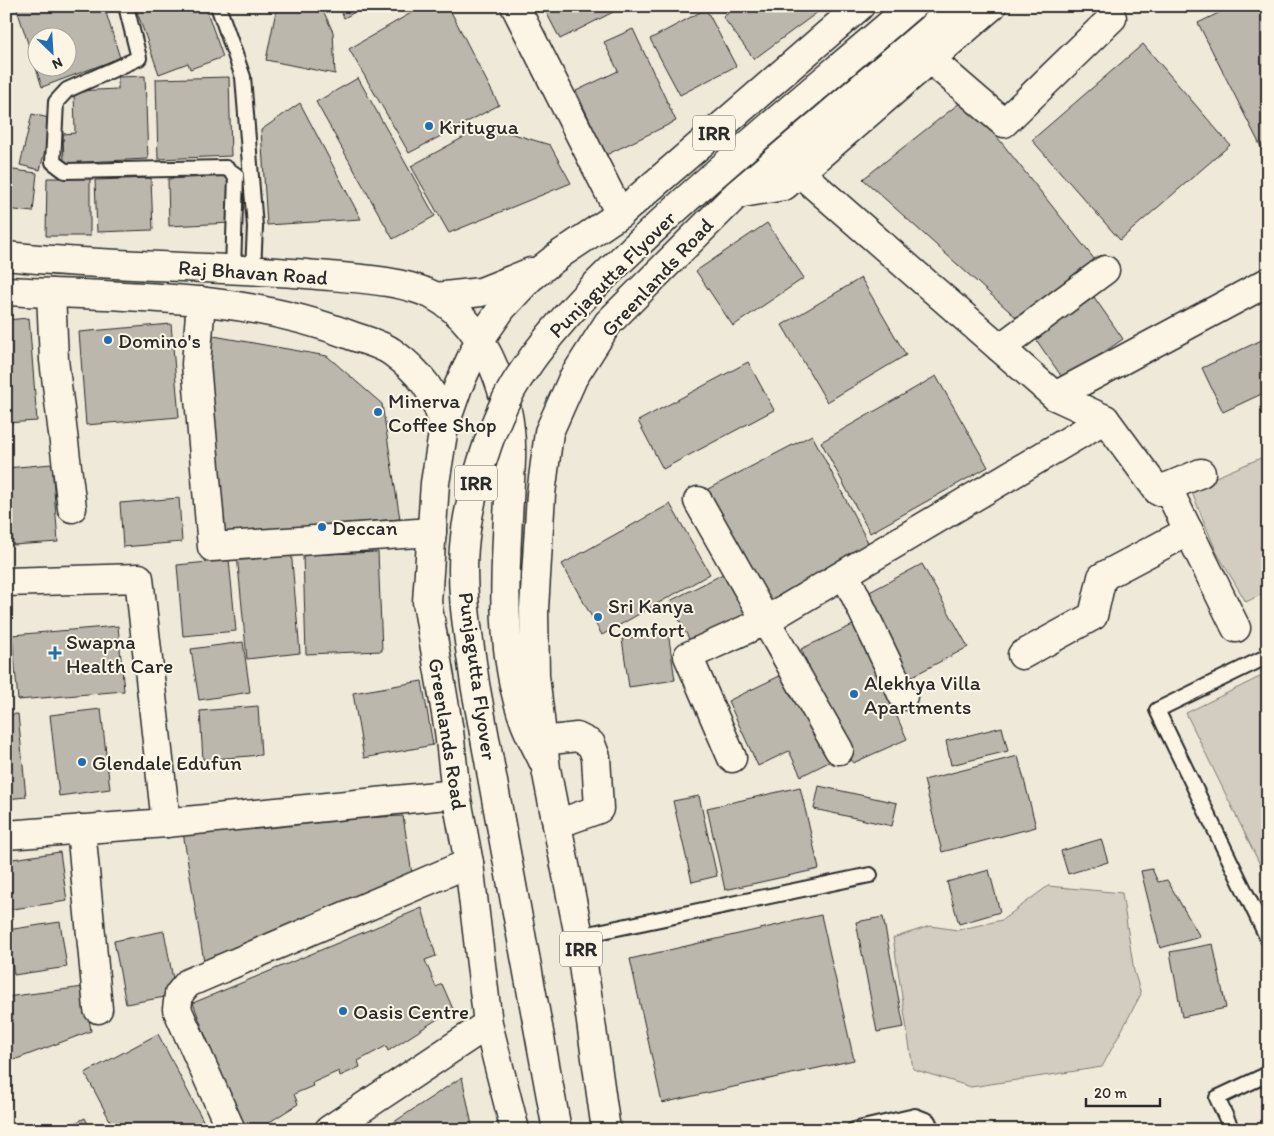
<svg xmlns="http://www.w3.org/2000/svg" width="1274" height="1136" viewBox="0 0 1274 1136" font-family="Itim,sans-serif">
<rect width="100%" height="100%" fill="#efe9da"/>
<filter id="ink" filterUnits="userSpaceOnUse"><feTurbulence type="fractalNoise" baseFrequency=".02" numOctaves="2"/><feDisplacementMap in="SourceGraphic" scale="10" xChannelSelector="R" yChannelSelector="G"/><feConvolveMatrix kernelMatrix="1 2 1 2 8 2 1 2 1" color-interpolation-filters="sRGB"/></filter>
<g filter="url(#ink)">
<!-- green -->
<g fill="#d2cdc0" stroke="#7e7c76">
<path d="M1268,455V591L1246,602L1217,553L1190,488Z"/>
<path d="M1268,673V881L1186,713Z"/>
<path d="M1048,886L1122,893L1134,971L1141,994L1102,1067L971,1087L913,1069L893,938L930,926L958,930L1002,920Z"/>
</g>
<!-- building -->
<g fill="#bcb7ac" stroke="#2b2b2b" fill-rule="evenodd">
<path d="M16,6H104L120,58L42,87ZM38,38H68V68H38Z"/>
<path d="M144,6H205L223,57L190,69L188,63L159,74L136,9Z"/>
<path d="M277,6H321L333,32L335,74L266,60Z"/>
<path d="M338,6H366L344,18Z"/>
<path d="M423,6H448L499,105L409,153L349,49Z"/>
<path d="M543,6H625L560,39Z"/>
<path d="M738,6H826L754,59L723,17Z"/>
<path d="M1233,6H1268V144L1261,147L1198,23Z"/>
<path d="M706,9L736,66L680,95L650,39Z"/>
<path d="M633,29L676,121L606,155L576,91L618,71L604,42Z"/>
<path d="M1143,44L1230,145L1120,240L1032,140Z"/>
<path d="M145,76L148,159L64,163L63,134L75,133L74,91L118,89V77Z"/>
<path d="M229,77L231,156L158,159L156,79Z"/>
<path d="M358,78L435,216L393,239L316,102Z"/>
<path d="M966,98L1099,265L1019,320L863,179Z"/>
<path d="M300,103L361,219L267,225L261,130Z"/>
<path d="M32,114L53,119L40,170L20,165Z"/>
<path d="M500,130L550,145L571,183L449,233L411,166L475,131Z"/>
<path d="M6,169L37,173L33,212L6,209Z"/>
<path d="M229,176L231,223L169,226L168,179Z"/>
<path d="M47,178H90V236H46Z"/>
<path d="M151,178L153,230L97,232L95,180Z"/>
<path d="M767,223L804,278L733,326L696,271Z"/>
<path d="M861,278L906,355L827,402L782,325Z"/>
<path d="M1094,297L1123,339L1064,380L1035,338Z"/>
<path d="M29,318L37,421L6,423V320Z"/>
<path d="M171,324L179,417L86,425L79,332Z"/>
<path d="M208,335L327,356L382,404L400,519L223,533Z"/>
<path d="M1268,337V391L1223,412L1202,368Z"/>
<path d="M748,362L774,410L663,469L638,421Z"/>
<path d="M936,376L988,467L870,533L821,442Z"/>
<path d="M812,435L873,552L764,608L704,491Z"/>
<path d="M52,464L58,542L13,545L6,468Z"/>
<path d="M179,498L182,542L123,547L120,503Z"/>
<path d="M670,504L710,574L602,635L562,564Z"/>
<path d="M291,550L300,653L247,659L237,555Z"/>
<path d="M378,552L382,651L306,654L303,555Z"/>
<path d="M229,560L236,631L183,636L177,565Z"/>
<path d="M922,564L968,647L909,678L864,595Z"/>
<path d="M727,572L748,614L691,643L670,601Z"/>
<path d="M855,624L907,739L853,763L801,649Z"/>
<path d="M118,626L124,691L18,700L12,635Z"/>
<path d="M668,632L675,680L629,687L622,639Z"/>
<path d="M243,642L250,692L199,700L191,649Z"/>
<path d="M788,672L831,761L801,776L789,751L758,766L728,701Z"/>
<path d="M422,681L433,745L364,758L353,693Z"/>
<path d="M258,706L261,755L203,760L200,711Z"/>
<path d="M101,709L110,789L59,796L50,715Z"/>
<path d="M18,714L26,797L6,799V715Z"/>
<path d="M1002,727L1008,751L951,765L946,741Z"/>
<path d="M1018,756L1036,827L942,852L924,780Z"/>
<path d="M819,786L897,803L892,826L814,809Z"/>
<path d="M800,787L819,869L725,890L707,808Z"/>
<path d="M699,796L717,876L692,882L673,801Z"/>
<path d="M403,816L413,881L204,962L182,826Z"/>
<path d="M1101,839L1108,862L1068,874L1061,851Z"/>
<path d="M60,852L67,901L6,910V860Z"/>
<path d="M1152,869L1158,882L1167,880L1200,937L1160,948L1141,871Z"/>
<path d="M989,870L1000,912L959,924L947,882Z"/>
<path d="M422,908L436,956L425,960L436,987L442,984L453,1009L388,1051L386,1046L358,1061L360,1067L340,1076L339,1071L312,1083L313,1086L294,1094L298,1104L257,1130H241L193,1003Z"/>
<path d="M821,915L854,1060L662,1103L630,959Z"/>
<path d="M883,917L904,1027L877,1032L856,922Z"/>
<path d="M60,922L67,967L14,975L7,930Z"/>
<path d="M164,931L176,995L126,1004L114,941Z"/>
<path d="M1213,944L1226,1008L1182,1017L1170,952Z"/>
<path d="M84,987L91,1031L6,1063V997Z"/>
<path d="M158,1034L208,1130H115L85,1073Z"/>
<path d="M462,1077L473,1130H382Z"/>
<path d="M85,1118L91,1130H61Z"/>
</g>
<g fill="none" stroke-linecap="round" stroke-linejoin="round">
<defs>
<g id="service">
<path d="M126,6L139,58L67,90L56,102L53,162L65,171L226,168L236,175L233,269"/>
<path d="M218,6L243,77L255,227L253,270"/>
<path d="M1268,656L1157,710L1268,939"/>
<path d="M579,936L870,875"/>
<path d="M854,1130L915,1116L928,1121L932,1130"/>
<path d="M1232,1130L1217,1098L1268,1074"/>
</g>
<g id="minor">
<path d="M515,6L620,214"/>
<path d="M931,60L1004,123L1112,18"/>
<path d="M800,173L1055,396L1105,419L1158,491L1201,473"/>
<path d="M51,293L54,360L72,508"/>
<path d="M201,301L196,364L212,547L432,532"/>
<path d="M1000,348L1105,270"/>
<path d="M1055,396L1268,282"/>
<path d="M1167,487L1236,628"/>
<path d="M698,501L839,750"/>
<path d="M845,574L903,696"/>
<path d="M6,582L139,578L166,823"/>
<path d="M1022,655L1093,616L1102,577L1189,531"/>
<path d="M543,741L577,737L591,744L596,757L599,809L557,824"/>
<path d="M732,758L688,656L765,621L1105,419"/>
<path d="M81,829L98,1009"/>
<path d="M6,835L166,823L456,794"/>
<path d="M231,1130L177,1009L179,994L188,983L469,863"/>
<path d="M329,1130L488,1024"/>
</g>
<g id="secondary">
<path d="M6,256C110,267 214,266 318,275C352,278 406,280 436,297C489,327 513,403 511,459C508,545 494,640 525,723C530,736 537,748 543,761"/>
<path d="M6,291C121,297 242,293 350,335C363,340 381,344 392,352C421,373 436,393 444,427"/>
</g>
<g id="primary">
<path d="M737,194L784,186L992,6"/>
<path d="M436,297L481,292L531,272"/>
<path d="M515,1130L488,1024L469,863L456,794L449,731L427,602L435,483L444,427L458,387L479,341L502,308L530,278L562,253L620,214L860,6"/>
<path d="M606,1130L579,936L546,769L535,676L534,609L541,494L549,432L573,378L608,323L737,194L957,6"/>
</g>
</defs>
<!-- service casing -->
<use href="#service" stroke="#2b2b2b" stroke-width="18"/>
<!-- minor casing -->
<use href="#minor" stroke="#2b2b2b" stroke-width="31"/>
<!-- secondary casing -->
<use href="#secondary" stroke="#2b2b2b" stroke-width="31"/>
<!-- primary casing -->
<use href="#primary" stroke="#2b2b2b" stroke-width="31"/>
<!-- service -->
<use href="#service" stroke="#fcf5e5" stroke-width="14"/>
<!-- minor -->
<use href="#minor" stroke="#fcf5e5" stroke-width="28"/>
<!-- secondary -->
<use href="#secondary" stroke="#fcf5e5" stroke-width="28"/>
<!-- primary -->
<use href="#primary" stroke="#fcf5e5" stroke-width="28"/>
<defs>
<path id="primary-bridge" d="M557,1130L475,684C469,639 460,592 464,547C468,498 492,417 520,376C561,314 615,265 669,215C748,143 830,76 911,6"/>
</defs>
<!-- primary-bridge casing -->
<use href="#primary-bridge" stroke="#2b2b2b" stroke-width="31" stroke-linecap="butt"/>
<!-- primary-bridge -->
<use href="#primary-bridge" stroke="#fcf5e5" stroke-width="28"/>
</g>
</g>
<!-- markers -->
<g fill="#1f6fb2" stroke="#fcf5e5" stroke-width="2">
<circle cx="429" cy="126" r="5"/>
<circle cx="108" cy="340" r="5"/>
<circle cx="378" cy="412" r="5"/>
<circle cx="322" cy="527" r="5"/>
<circle cx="598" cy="617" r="5"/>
<path d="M52.5 645.5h5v5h5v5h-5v5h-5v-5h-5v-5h5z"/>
<circle cx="854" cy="694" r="5"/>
<circle cx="82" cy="762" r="5"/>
<circle cx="343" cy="1011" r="5"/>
</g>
<g text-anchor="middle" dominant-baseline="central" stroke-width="4" stroke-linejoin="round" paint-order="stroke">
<!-- shield labels -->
<g fill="#fcf5e5" stroke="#6a6863" stroke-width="1">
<rect x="693" y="115.5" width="42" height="35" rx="4"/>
<rect x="455" y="465.5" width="42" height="35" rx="4"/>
<rect x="560" y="931.5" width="42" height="35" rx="4"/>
</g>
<g font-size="20" font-weight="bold" fill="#2b2b2b">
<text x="714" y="133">IRR</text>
<text x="476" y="483">IRR</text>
<text x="581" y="949">IRR</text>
</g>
<!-- poi labels -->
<g font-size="21" fill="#2b2b2b" stroke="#fcf5e5" text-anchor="start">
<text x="439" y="126">Kritugua</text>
<text x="118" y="340">Domino's</text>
<text x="388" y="400">Minerva<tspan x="388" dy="24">Coffee Shop</tspan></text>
<text x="332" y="527">Deccan</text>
<text x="608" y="605">Sri Kanya<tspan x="608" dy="24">Comfort</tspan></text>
<text x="66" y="641">Swapna<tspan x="66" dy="24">Health Care</tspan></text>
<text x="864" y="682">Alekhya Villa<tspan x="864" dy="24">Apartments</tspan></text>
<text x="92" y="762">Glendale Edufun</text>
<text x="353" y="1011">Oasis Centre</text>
</g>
<!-- street labels -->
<g font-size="21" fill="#2b2b2b" stroke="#fcf5e5">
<text transform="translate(253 272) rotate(4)">Raj Bhavan Road</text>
<text transform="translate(612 274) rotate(-45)">Punjagutta Flyover</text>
<text transform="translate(657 277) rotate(-47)">Greenlands Road</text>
<text transform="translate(478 676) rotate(82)">Punjagutta Flyover</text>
<text transform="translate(448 734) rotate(81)">Greenlands Road</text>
</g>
</g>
<!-- margin -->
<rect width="1274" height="1136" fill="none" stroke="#fcf5e5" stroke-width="25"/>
<rect x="12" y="12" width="1249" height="1111" fill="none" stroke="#2b2b2b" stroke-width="2" filter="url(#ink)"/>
<!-- north arrow -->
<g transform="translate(52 52) rotate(155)"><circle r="24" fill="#fcf5e5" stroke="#a8a49b"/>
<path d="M0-4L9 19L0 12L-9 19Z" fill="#1f6fb2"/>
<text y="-8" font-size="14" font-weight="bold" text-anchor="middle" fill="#2b2b2b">N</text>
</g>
<!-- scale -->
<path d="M1086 1098v8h74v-8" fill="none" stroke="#2b2b2b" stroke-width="2.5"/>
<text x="1094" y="1098" font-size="15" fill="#2b2b2b" stroke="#fcf5e5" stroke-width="4" paint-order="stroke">20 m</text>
</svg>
